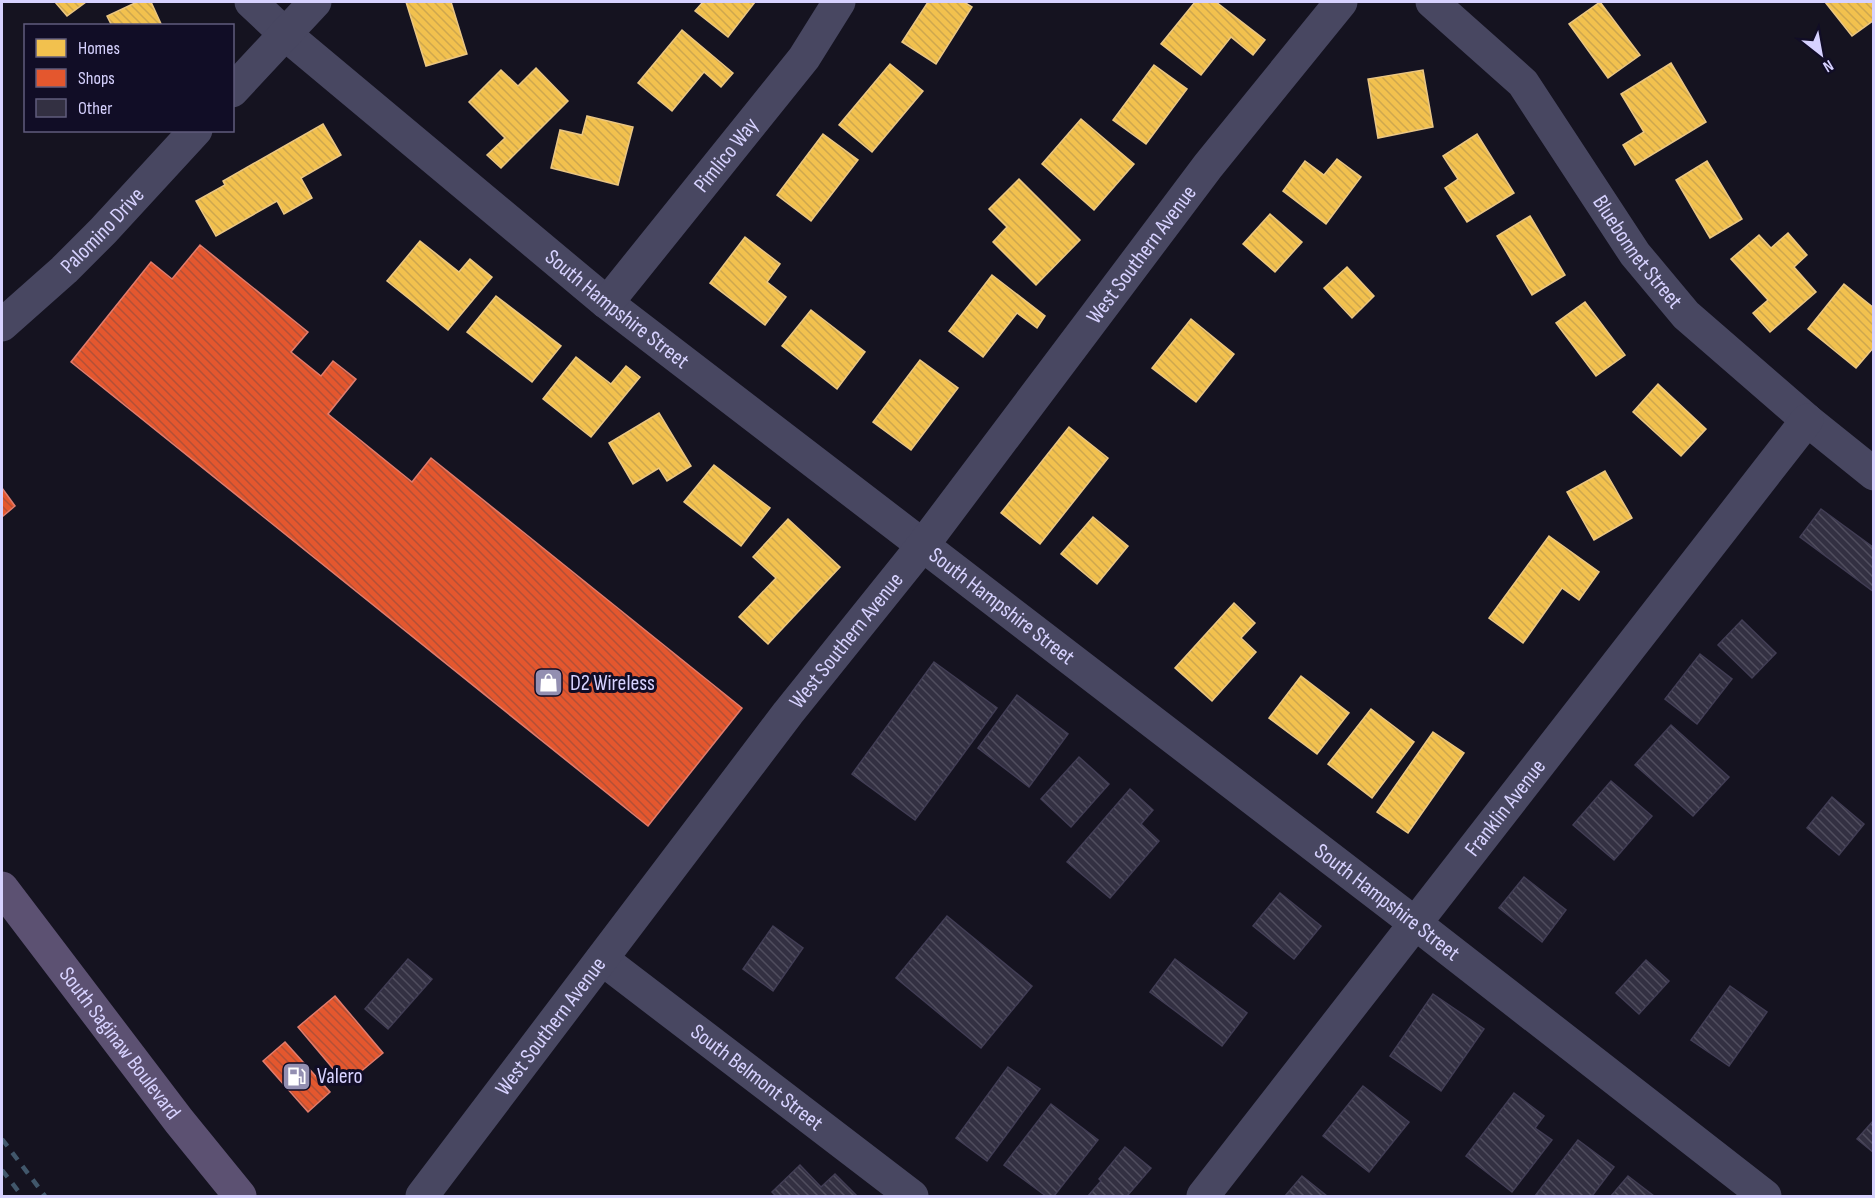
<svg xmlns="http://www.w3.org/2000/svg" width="1875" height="1198" viewBox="0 0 1875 1198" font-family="'Sofia Sans Condensed',sans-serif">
<defs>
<pattern id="homes-back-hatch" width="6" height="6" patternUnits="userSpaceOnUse" patternTransform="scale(1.5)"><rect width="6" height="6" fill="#f2c14e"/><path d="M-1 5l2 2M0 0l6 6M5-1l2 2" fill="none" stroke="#cea74e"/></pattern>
<pattern id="shops-back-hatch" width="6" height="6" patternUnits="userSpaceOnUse" patternTransform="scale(1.5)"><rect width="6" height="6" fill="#e4572e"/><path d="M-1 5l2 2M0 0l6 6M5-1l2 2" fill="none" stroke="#b35037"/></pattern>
<pattern id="building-back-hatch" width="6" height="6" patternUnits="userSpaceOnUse" patternTransform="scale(1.5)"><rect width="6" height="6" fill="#333042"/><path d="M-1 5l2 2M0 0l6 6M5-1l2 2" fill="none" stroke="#504d5e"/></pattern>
</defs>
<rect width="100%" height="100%" fill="#151320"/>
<!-- homes -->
<g fill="url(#homes-back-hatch)" stroke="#eac683" stroke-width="1.5">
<path d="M55,2H86L67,16Z"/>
<path d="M137,2H151L162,26H112L107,16Z"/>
<path d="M406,2H451L467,54L426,66Z"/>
<path d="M703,2H755L728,37L695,11Z"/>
<path d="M928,2H964L972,7L936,64L902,42Z"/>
<path d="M1195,2H1216L1265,40L1253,55L1231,37L1201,75L1161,44Z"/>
<path d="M1600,2L1640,55L1608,78L1569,24Z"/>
<path d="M1825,2H1874V20L1852,36Z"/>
<path d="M682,30L733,73L721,87L704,72L672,111L638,83Z"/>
<path d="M1671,63L1706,122L1635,165L1623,145L1644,132L1621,94Z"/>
<path d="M890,64L923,91L872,152L839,125Z"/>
<path d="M1154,65L1187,89L1146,144L1113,120Z"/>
<path d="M536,68L568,101L501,168L487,155L505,138L469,102L501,70L518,86Z"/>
<path d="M1423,70L1433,127L1378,138L1368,79Z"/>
<path d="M587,116L633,127L618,185L551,168L560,130L582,135Z"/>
<path d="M1081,119L1134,164L1094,210L1042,164Z"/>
<path d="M323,124L341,155L301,178L312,198L284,214L277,201L216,236L196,201L225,185L223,181Z"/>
<path d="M823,134L858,160L811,221L777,195Z"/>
<path d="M1477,134L1514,193L1467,222L1445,188L1458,179L1443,156Z"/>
<path d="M1337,159L1361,177L1326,224L1283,191L1305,161L1324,175Z"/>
<path d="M1707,161L1742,219L1710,238L1676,180Z"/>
<path d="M1019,179L1080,240L1036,285L993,242L1007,227L989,209Z"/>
<path d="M1270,214L1302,242L1275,272L1243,244Z"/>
<path d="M1530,216L1565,275L1532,295L1497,236Z"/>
<path d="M1788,233L1807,255L1794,267L1816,292L1770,332L1753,313L1768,300L1731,259L1759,235L1771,248Z"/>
<path d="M745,237L780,264L767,282L786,297L765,325L710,283Z"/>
<path d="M420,241L459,272L470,259L492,277L448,330L387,281Z"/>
<path d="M1347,267L1374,296L1352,318L1324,288Z"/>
<path d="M992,275L1045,316L1037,328L1017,313L983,357L949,331Z"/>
<path d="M1844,284L1874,308V347L1856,368L1808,329Z"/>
<path d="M496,296L561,346L532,382L467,332Z"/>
<path d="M1585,302L1625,355L1596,376L1556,323Z"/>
<path d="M811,310L865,352L837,389L782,346Z"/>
<path d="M1191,319L1234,354L1196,402L1152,368Z"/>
<path d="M576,357L611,384L626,366L640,377L591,437L543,399Z"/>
<path d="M920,360L958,388L911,450L873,422Z"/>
<path d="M1658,384L1706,429L1681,456L1633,412Z"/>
<path d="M659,413L691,466L667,481L659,468L633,484L609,443Z"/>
<path d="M1069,427L1108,458L1040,544L1001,513Z"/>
<path d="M714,465L770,508L741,546L684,502Z"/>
<path d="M1605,471L1632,518L1594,540L1567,492Z"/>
<path d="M1093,517L1128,546L1097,584L1061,554Z"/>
<path d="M788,519L840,567L768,644L739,617L776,578L753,557Z"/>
<path d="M1549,536L1599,572L1579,600L1562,588L1523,643L1489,618Z"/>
<path d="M1234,603L1255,623L1241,638L1256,652L1212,701L1175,668Z"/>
<path d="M1301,676L1349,713L1317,754L1269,718Z"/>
<path d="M1371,709L1414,742L1372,798L1328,764Z"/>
<path d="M1433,732L1464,753L1408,833L1377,812Z"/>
</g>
<!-- shops -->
<g fill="url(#shops-back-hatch)" stroke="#e07c6d" stroke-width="1.5">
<path d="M200,245L308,332L291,352L321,376L333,361L356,379L328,414L412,482L431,458L742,708L648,826L71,362L151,262L172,279Z"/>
<path d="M2,488L15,506L2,517Z"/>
<path d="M335,996L383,1053L346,1084L298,1027Z"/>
<path d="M285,1042L330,1092L308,1112L263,1061Z"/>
</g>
<!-- building -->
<g fill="url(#building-back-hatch)" stroke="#413d54" stroke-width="1.5">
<path d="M1821,509L1874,548V592L1800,537Z"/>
<path d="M1742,620L1776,653L1752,678L1718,645Z"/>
<path d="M1700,654L1732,679L1697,724L1665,699Z"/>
<path d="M934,662L997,708L915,820L852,774Z"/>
<path d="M1017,695L1068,734L1029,787L978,748Z"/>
<path d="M1671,725L1729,777L1693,816L1635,765Z"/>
<path d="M1079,757L1109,784L1071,827L1041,799Z"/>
<path d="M1611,781L1652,816L1614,860L1573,825Z"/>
<path d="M1130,789L1153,810L1141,824L1159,841L1110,898L1067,862Z"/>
<path d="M1832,797L1864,824L1839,855L1807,828Z"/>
<path d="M1524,877L1566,910L1542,942L1499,908Z"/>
<path d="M1280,893L1321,926L1294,959L1253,926Z"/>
<path d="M947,916L1032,986L981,1048L896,978Z"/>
<path d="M773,926L803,948L773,991L743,969Z"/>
<path d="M408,959L432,979L388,1029L365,1009Z"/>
<path d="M1175,959L1247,1013L1222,1046L1150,992Z"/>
<path d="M1646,960L1669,981L1639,1014L1616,993Z"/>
<path d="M1730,986L1767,1012L1729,1066L1691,1040Z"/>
<path d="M1433,994L1484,1029L1441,1091L1390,1056Z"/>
<path d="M1008,1067L1040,1089L987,1161L956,1138Z"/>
<path d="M1363,1086L1409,1122L1369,1172L1323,1136Z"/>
<path d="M1514,1093L1544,1116L1535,1128L1552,1140L1512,1192L1466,1156Z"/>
<path d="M1051,1104L1098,1140L1054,1196H1046L1004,1165Z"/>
<path d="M1874,1120V1153L1857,1139Z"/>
<path d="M1578,1140L1614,1167L1592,1196H1535Z"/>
<path d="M1125,1147L1151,1168L1127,1196H1088L1101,1181L1099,1179Z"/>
<path d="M800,1165L821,1187L835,1174L857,1196H776L772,1192Z"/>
<path d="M1302,1176L1327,1196H1285Z"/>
<path d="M1628,1176L1654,1196H1611Z"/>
</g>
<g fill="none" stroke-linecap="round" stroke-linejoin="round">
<!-- minor -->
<g stroke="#484761" stroke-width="33">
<path id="s1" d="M251,2L285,34L607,303L1416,924L1765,1196"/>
<path id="s2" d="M1432,2L1523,83L1635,254L1686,315L1807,420L1874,474"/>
<path d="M232,91L315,2"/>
<path id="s3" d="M607,303L804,58L839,2"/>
<path id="s4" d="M2,325L64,270L103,231L196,130"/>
<path id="s5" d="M602,959L912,1196"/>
<path id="s6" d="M422,1196L788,713L923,545L1208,166L1341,2"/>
<path id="s7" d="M1203,1196L1807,420"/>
</g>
<!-- major -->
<path stroke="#5c5172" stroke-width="33" id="s8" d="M2,888L179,1121L240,1196"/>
<!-- rail -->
<g stroke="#41576b" stroke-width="4.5" stroke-dasharray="9 8" stroke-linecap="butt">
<path d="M2,1139L45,1196"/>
<path d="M2,1170L22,1196"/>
</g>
</g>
<!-- icons -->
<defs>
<symbol id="shop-square" viewBox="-11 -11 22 22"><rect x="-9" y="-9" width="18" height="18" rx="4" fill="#938fb1" stroke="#110d26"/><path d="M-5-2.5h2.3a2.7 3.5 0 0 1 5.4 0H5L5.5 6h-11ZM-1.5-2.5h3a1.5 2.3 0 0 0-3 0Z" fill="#fff"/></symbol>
<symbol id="fuel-square" viewBox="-11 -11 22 22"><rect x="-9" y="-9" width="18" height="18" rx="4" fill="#938fb1" stroke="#110d26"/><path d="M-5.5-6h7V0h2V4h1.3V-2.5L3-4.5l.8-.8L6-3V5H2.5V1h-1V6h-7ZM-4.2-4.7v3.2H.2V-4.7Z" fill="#fff"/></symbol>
</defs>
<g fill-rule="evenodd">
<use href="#shop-square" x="532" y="666" width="33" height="33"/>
<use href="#fuel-square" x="280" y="1060" width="33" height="33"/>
</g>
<g text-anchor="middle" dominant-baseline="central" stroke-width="6" stroke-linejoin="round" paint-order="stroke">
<!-- street labels -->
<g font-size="22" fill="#d7d2ff" stroke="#110d26">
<text stroke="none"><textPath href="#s3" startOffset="190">Pimlico Way</textPath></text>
<text stroke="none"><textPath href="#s4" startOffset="138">Palomino Drive</textPath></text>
<text stroke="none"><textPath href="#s2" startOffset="326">Bluebonnet Street</textPath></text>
<text stroke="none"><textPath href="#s6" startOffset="1185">West Southern Avenue</textPath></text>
<text stroke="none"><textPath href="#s1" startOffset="478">South Hampshire Street</textPath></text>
<text stroke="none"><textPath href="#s1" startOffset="964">South Hampshire Street</textPath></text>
<text stroke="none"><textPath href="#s6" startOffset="699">West Southern Avenue</textPath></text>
<text stroke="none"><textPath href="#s7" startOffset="492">Franklin Avenue</textPath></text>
<text stroke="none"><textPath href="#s1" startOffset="1450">South Hampshire Street</textPath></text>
<text stroke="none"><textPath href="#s6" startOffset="213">West Southern Avenue</textPath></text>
<text stroke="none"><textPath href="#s8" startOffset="195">South Saginaw Boulevard</textPath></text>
<text stroke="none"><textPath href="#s5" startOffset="195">South Belmont Street</textPath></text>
</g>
<!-- poi labels -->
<g font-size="22" fill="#d7d2ff" stroke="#110d26" text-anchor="start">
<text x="570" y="683">D2 Wireless</text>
<text x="317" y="1076">Valero</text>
</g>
</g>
<!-- border -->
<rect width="1875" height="1198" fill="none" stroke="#d7d2ff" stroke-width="6"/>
<!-- legend -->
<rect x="24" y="24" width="210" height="108" fill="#110d26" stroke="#605c7d" stroke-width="1.5"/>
<rect x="36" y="39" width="30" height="18" fill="#f2c14e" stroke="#605c7d" stroke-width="1.5"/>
<text x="78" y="54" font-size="18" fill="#d7d2ff">Homes</text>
<rect x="36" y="69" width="30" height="18" fill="#e4572e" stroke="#605c7d" stroke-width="1.5"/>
<text x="78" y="84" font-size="18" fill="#d7d2ff">Shops</text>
<rect x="36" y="99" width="30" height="18" fill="#333042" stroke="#605c7d" stroke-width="1.5"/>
<text x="78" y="114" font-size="18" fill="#d7d2ff">Other</text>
<!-- north arrow -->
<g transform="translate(1821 54) rotate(149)" stroke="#110d26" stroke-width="4.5" paint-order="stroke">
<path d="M0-4.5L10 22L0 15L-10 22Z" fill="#d7d2ff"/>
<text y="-9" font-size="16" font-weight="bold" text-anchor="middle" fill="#d7d2ff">N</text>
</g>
</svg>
